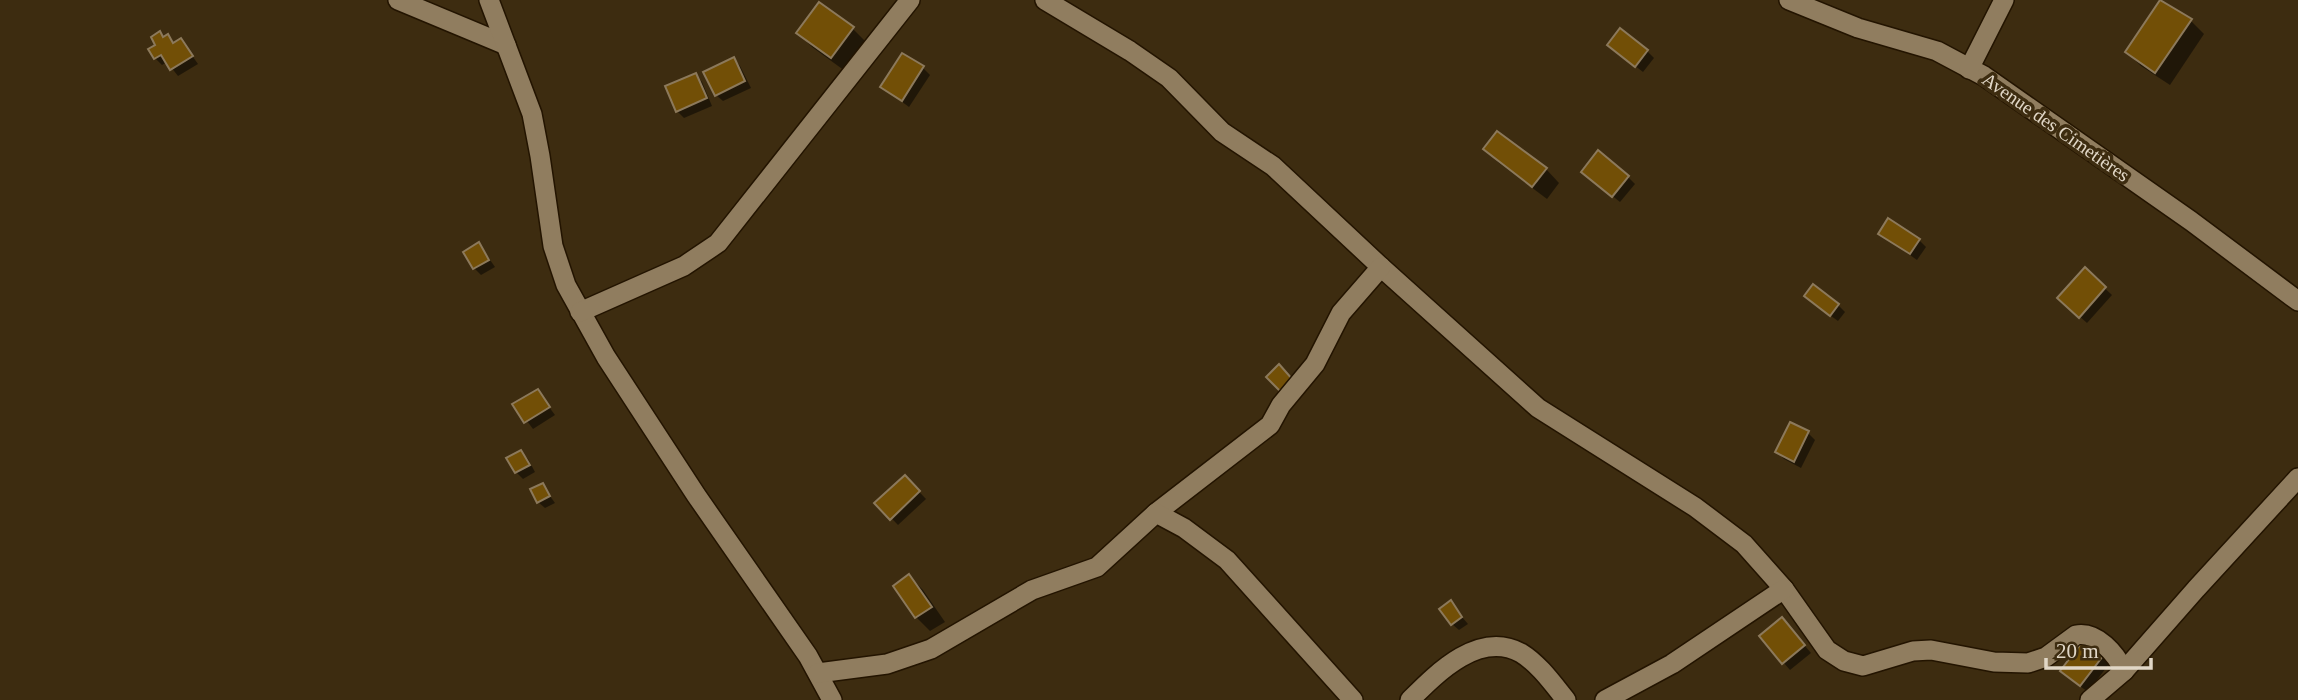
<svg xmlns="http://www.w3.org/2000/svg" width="2298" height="700" viewBox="0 0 2298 700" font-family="'Times New Roman',serif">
<rect width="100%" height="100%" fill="#3d2c10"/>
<!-- shadow -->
<g fill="#0007">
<path d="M2190,20L2204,34L2170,85L2141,66L2127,52Z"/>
<path d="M853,29L866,42L845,71L812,47L798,33Z"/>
<path d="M160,34L165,38L168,36L175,44L181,40L198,64L178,76L167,62L162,65L155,58Z"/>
<path d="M1616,51H1647L1654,58L1643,72Z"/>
<path d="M734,59L740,66L751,88L723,101L716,95Z"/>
<path d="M923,68L930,75L909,107L882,87Z"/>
<path d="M696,75L702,82L712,106L684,118L677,111Z"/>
<path d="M1485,149L1546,169L1559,183L1547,199L1499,163Z"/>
<path d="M1628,177L1635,184L1620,202L1590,178Z"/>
<path d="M1880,234L1919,240L1926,247L1917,260Z"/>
<path d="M479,244L495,267L481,275L474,268Z"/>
<path d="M2085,270L2112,295L2087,323L2059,298Z"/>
<path d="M1813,303L1838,305L1845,312L1838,321Z"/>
<path d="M537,391L555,415L533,429L515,405Z"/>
<path d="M1791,424L1808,433L1815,440L1801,468L1784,459L1777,452Z"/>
<path d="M521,452L528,459L535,472L523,479L516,472Z"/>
<path d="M905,477L926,499L898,525L877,503Z"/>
<path d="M542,485L555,503L545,508L538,502Z"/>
<path d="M909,576L923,590L945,622L930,631L916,617Z"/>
<path d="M1450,603L1468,624L1459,630L1452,624Z"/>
<path d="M1788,626L1811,653L1790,670L1761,637Z"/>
<path d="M2102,657L2109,664L2088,692L2069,678Z"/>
</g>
<!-- building -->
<g fill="#724f06" stroke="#8c795b" stroke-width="2">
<path d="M2160,0L2192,19L2155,73L2125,52Z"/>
<path d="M819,2L854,27L831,58L796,33Z"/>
<path d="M1620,28L1648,50L1635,67L1607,45Z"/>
<path d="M160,31L163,37L168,34L173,43L181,38L193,56L170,70L161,55L154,59L148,49L155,45L151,37Z"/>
<path d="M902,53L924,66L902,101L880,87Z"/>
<path d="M734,57L745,81L715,96L703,72Z"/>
<path d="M696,73L707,98L676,112L665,86Z"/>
<path d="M1497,131L1547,168L1532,187L1483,149Z"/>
<path d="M1598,150L1629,176L1612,197L1581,172Z"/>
<path d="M1888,218L1920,239L1910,254L1878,234Z"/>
<path d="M479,242L489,260L473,269L463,252Z"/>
<path d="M2085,267L2106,287L2079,318L2057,298Z"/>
<path d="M1813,284L1839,304L1830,316L1804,296Z"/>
<path d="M1279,364L1293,380L1281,392L1266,377Z"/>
<path d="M538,389L550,407L524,423L512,404Z"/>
<path d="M1790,422L1809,431L1794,462L1775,452Z"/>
<path d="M521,450L530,465L515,473L506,458Z"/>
<path d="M905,475L920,491L890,520L874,503Z"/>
<path d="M543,483L550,496L537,503L530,489Z"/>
<path d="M909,574L932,607L915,618L893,586Z"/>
<path d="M1451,600L1462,617L1451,625L1439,609Z"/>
<path d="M1782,617L1805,645L1782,664L1759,636Z"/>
<path d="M2083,641L2103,656L2080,686L2060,671Z"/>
</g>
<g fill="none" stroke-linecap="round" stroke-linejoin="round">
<defs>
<g id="minor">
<path d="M398,0L506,45"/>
<path d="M489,0L532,114L540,156L553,246L566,285L606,357L696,495L808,656L832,700"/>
<path d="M1045,0L1130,51L1169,78L1222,132L1273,166L1381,267L1538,408L1695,507L1744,544L1784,589L1827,650L1844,661L1863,666L1913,651L1931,650L1994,662L2028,663L2046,657L2076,635C2097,631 2116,654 2124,671"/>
<path d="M1789,0L1858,28L1937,51L1984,76L2191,221L2298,301"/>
<path d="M1969,69L2004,0"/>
<path d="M580,312L684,266L718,243L910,0"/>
<path d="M1156,513L1270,425L1281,405L1315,364L1341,313L1381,267"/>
<path d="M818,673L887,664L931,649L1032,590L1097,567L1156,513L1184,528L1227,560L1353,700"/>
<path d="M1410,700C1437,673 1479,630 1521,653C1539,664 1553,684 1566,700"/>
<path d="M1605,700L1672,664L1784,589"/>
<path d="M2090,700L2124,671L2196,589L2298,478"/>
</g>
</defs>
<!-- minor casing -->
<use href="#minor" stroke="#231400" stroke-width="22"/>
<!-- minor -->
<use href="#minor" stroke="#907d5f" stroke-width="19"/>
</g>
<g text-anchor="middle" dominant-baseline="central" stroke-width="7" stroke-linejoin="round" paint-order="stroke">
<!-- street labels -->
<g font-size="19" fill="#e1d7c7" stroke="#3d2c10">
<text transform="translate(2056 127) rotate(35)">Avenue des Cimetières</text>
</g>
</g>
<!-- scale -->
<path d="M2046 658v10h105v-10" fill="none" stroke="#e1d7c7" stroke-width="3.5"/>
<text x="2056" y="658" font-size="21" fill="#e1d7c7" stroke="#3d2c10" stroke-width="5" paint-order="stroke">20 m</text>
</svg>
